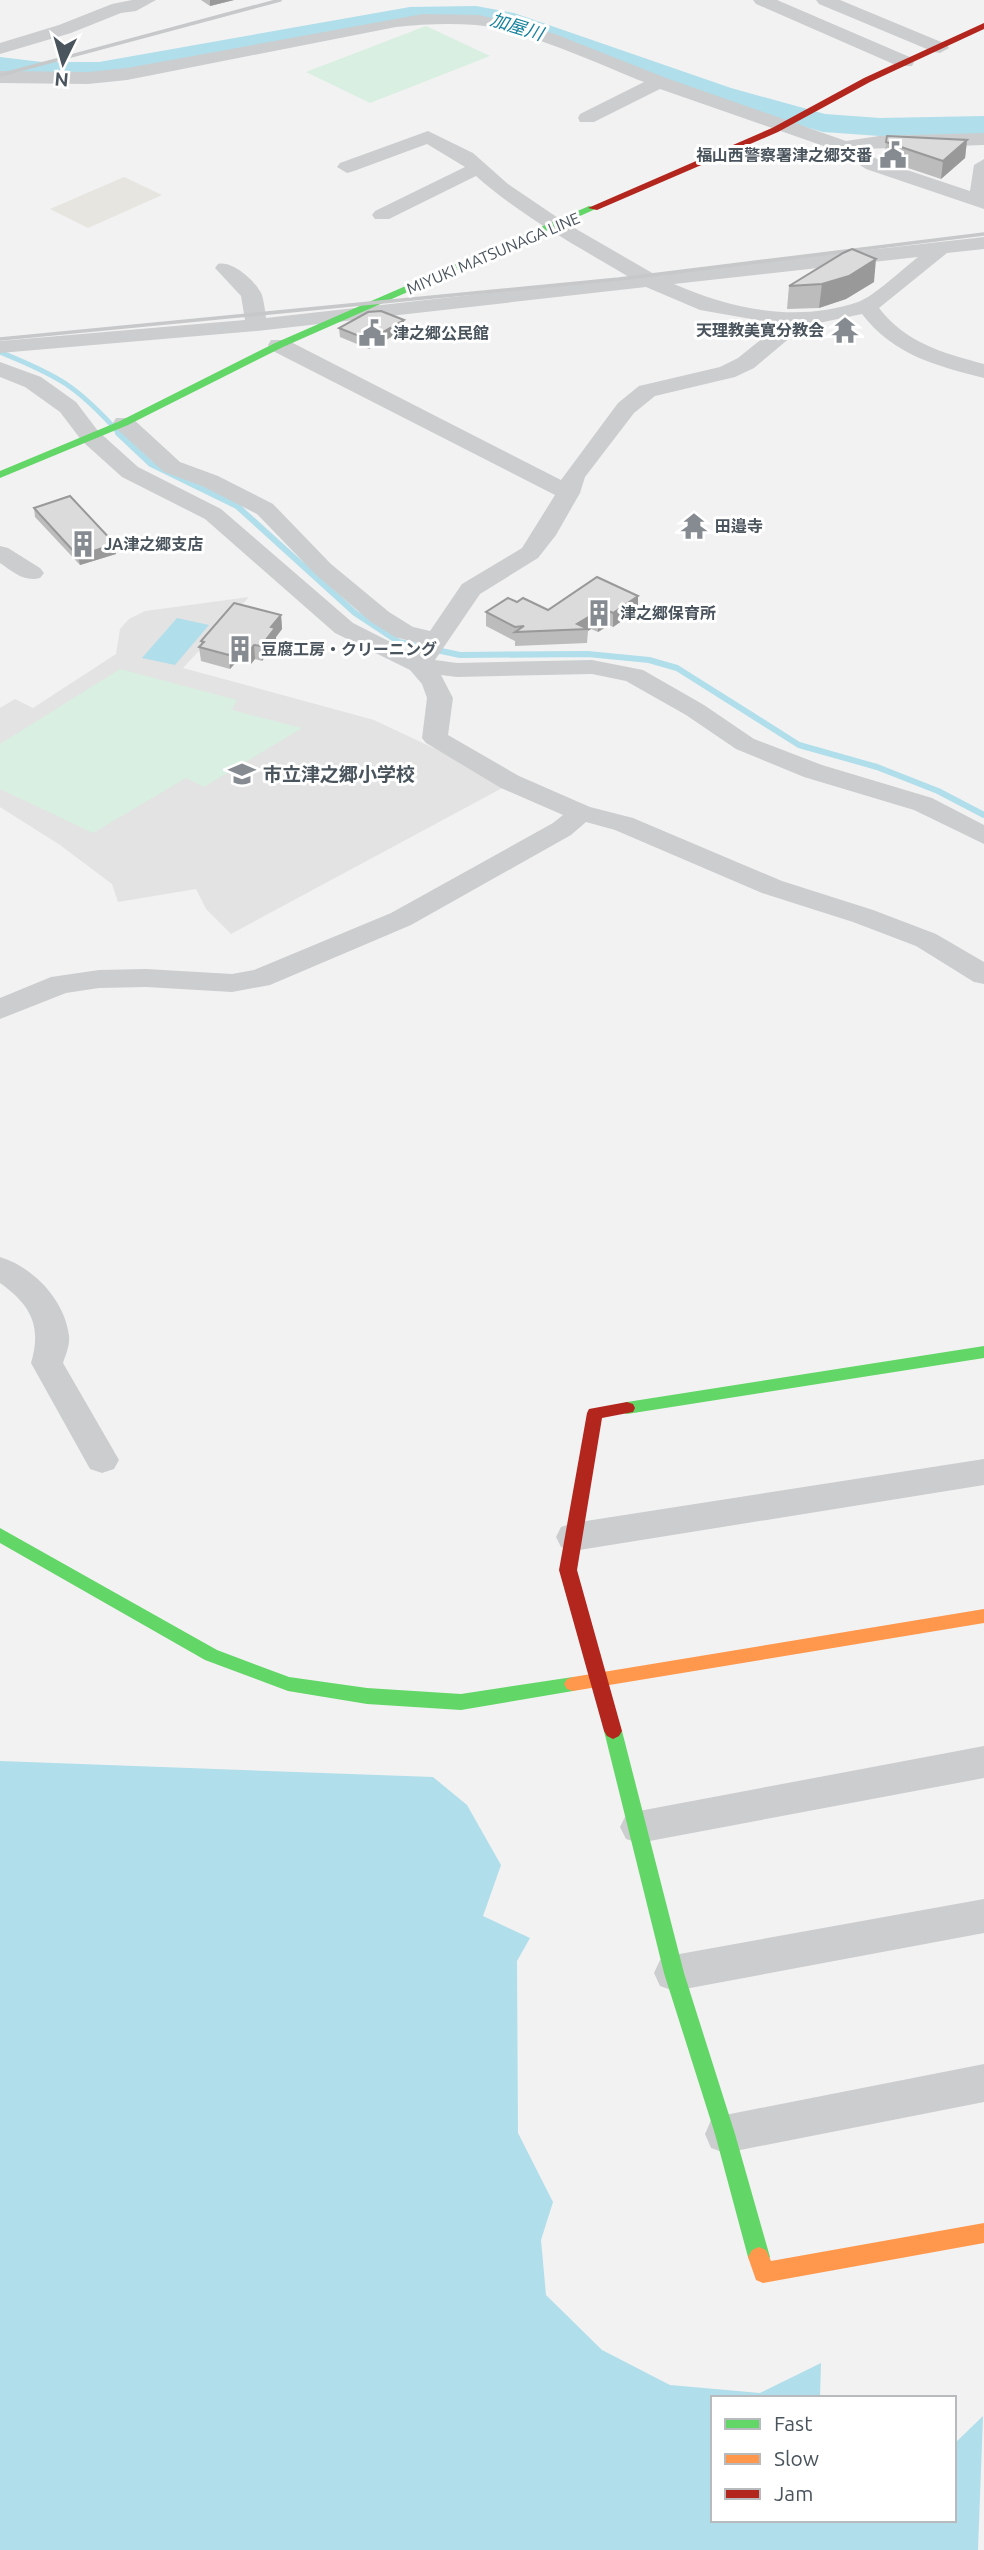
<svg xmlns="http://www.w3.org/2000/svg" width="984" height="2550" viewBox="0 0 984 2550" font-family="Ubuntu,'Noto Sans JP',sans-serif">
<rect width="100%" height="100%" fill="#f2f2f2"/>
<!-- commercial -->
<path fill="#e6e5e0" d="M124,177L162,195L88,228L50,209Z"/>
<!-- education -->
<path fill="#e4e3e3" d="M249,597L183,668L374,720L461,761L506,786L231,934L206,909L196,889L118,902L112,884L60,845L0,807V708L15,699L33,708L116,654L120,629L129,619L145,611Z"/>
<!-- green -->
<g fill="#d8efe1">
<path d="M426,26L490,56L370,103L306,72Z"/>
<path d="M120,669L237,700L232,710L302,728L204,787L186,778L93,833L0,789V744Z"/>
</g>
<!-- water -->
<g fill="#b0deea">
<path d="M177,618L209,625L175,665L142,658Z"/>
<path d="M0,1761L433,1777L467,1805L501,1865L483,1916L530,1938L517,1961L518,2133L553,2202L541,2240L546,2295L602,2350L670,2385L760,2393L821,2363L820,2398H713V2520H954V2444L983,2416L978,2550H0Z"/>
</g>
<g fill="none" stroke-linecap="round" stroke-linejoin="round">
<!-- stream-far1 -->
<path stroke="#b0deea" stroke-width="5" d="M0,352C59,376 77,386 120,434"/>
<!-- stream -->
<path stroke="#b0deea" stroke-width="6" d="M118,433L151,464L237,506L355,613L399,642L460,655L588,654L649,660L677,668L799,745L877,767L938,791L984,815"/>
<!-- river -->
<path fill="#b0deea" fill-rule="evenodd" d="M476,6L514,13L731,88L825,114L880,118L984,116V134L880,136L823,132L711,100L619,66L499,26L476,22L410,23L99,80H42L0,75V57L42,62H99L410,7Z"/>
<!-- street -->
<g fill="#cccdcf" fill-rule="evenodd">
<path d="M132,0H156L136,11L121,13L71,33L0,54V43L59,25L112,4Z"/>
<path d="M753,0H777L912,58L914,62L912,66H898L756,4Z"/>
<path d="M816,0H840L946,44L949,48L940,53L934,52L819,4Z"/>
<path d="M423,14L479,15L555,34L666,78L846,141L879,136L984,133V145L862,149L880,161L970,191L974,165L984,159V209L866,169L838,151L660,89L594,122H580L578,118L580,114L644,82C596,63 527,30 476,25C450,23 423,24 396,27L127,80L88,84L0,83V71L88,72L127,68Z"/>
<path d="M428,131L473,153L508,184L564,222L654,274L984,237V249L947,253L879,308C906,343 943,353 984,364V378C937,366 893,355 862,314L804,326L754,368L735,377L655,396L634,413L585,477L580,493L556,535L538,558L480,594L435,660L457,663L592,660L643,670L704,705L754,739L822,765L932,798L984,825V844L914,810L804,777L736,749L686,715L626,681L592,674L457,677L441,675L453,698L448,735L519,776L590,807L633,818L782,881L873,910L936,934L984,962V984L974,982L916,946L853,922L762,893L615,830L586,822L571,835L411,925L270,985L232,992L146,987L99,988L66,993L0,1019V998L51,977L99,970L146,969L232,974L254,970L391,913L553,823L563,815L501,788L426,743L422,738L427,698L422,684L410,670L335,633L205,519L122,477L82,441L60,412L25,387L0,377V362L41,377L76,402L98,431L138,467L221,509L353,623L414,654L421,644L395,637L371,622L315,574L257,514L202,486L164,472L116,428L113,423L116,418H132L180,462L218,476L273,504L331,564L389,612L413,627L430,631L462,584L522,548L555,495L271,350L268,345L271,340H287L561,480L618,403L639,386L720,367L738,358L780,324L700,310L646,287L257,331L0,353V341L245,320L241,296L215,268L218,264C232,260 256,281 262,295C264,302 265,310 266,318L629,277C577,246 522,217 476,176L389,219H375L372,215L375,211L465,167L427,144L354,171L347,173L337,167L340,163ZM918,257C904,268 873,297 858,302C797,323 731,309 674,284Z"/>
<path d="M0,546L8,548L40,568L44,573L40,578C24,582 13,572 0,563Z"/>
<path d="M0,1257C33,1267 65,1300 69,1336C70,1345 66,1354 63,1363L119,1460L114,1469L102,1473L90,1469L31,1363C42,1326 31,1305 0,1283Z"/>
<path d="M984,1459V1485L573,1551L561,1547L556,1537L561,1527L573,1523Z"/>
<path d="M984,1746V1778L639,1843L626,1839L620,1827L626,1815L639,1811Z"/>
<path d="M984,1899V1933L674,1991L660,1986L654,1973L660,1960L674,1955Z"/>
<path d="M984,2064V2102L725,2153L711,2148L705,2134L711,2120L725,2115Z"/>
</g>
<!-- fast -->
<g fill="#63d668" fill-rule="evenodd">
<path d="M589,206L598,208L283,347L128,425L0,478V471L120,421L275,343Z"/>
<path d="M984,1346V1358L627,1414L621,1412L619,1408L621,1404L627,1402Z"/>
<path d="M0,1528L217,1650L289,1677L367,1688L461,1694L573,1677L579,1679L582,1684L579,1689L573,1691L461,1710L367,1704L288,1691L205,1660L0,1543Z"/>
<path d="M613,1723L619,1726L622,1731L684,1973L735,2134L770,2257L766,2264L759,2267L752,2264L748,2257L715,2134L664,1973L604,1731L607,1726Z"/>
</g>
<!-- slow -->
<g fill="#ff974d" fill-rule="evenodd">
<path d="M984,1609V1623L573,1691L567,1689L564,1684L567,1679L573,1677Z"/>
<path d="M984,2223V2243L763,2283L756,2280L748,2257L752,2250L759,2247L766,2250L771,2261Z"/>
</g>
<!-- jam -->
<g fill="#b3261e" fill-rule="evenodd">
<path d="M984,23V29L870,82L778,132L597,210L588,208L772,128L864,78Z"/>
<path d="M627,1402L633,1404L635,1408L633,1412L602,1418L577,1570L622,1731L619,1736L613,1739L607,1736L604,1731L559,1570L587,1413L589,1409Z"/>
</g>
<!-- rail -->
<g stroke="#c7c8c9" stroke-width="3.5">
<path d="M0,75L280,0"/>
<path d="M0,339L619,279L984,234"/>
</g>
</g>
<!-- wall -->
<g fill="#bcbcbd">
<path d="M201,0H234L210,6Z"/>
<path d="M887,136L967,140L965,158L941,179L884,160Z"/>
<path d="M874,282L846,299L819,308L787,309L789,286Z"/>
<path d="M339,328L404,330L369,349L340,337Z"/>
<path d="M34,508L115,544L116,554L80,565L35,517Z"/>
<path d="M548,610H638L613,627L609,625L598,632L591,629L588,631L587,643L515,646V641L486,626V612Z"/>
<path d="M281,615L282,629L276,637V642L262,661L255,659L251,664L237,661L230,669L201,661L199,647L201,645V641Z"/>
</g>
<!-- shaded-wall -->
<g fill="#99999a">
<path d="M210,0H234L210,6Z"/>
<path d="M967,140L965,158L941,179L943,161Z"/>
<path d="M876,259L874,282L846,299L819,308L822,284Z"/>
<path d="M404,320V330L369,349V340Z"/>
<path d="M115,544L116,554L80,565L78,556Z"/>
<path d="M638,596V610L613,627V613Z"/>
<path d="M609,611V625L598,632V618Z"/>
<path d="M281,615L282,629L276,637V642L262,661L261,646L271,627Z"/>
<path d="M592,615L591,629L588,631V629L577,624Z"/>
<path d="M254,645L255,659L251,664L250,650Z"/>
<path d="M236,647L237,661L230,669L229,655Z"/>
</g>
<!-- building -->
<g fill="#dbdbdc" stroke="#99999a" stroke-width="2">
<path d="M887,136L967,140L943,161L886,142Z"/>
<path d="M852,249L876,259L849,276L822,284L789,286L843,253Z"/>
<path d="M381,311L404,320L369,340L339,328L368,312Z"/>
<path d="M70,496L115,544L78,556L34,508Z"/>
<path d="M597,577L638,596L613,613L609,611L598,618L592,615L577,624L588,629L515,632L524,626L515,627L486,612L508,598L517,602L523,598L548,610Z"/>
<path d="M234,603L281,615L271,627L275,628L261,646L254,645L250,650L236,647L229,655L199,647L204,642L201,641Z"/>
</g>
<!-- icons -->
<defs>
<symbol id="civic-bare" viewBox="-9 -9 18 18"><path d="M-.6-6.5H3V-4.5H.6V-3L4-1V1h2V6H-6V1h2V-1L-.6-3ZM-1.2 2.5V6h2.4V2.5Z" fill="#858b91" stroke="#fff" stroke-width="2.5" paint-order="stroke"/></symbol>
<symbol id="temple-bare" viewBox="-9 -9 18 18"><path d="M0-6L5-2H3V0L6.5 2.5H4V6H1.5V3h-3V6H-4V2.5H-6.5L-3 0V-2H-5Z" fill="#858b91" stroke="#fff" stroke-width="2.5" paint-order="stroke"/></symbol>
<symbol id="building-bare" viewBox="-9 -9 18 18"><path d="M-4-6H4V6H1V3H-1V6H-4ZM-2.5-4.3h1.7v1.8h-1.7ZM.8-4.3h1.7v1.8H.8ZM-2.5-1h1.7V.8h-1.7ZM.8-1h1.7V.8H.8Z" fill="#858b91" stroke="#fff" stroke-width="2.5" paint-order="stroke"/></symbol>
<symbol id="school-bare" viewBox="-9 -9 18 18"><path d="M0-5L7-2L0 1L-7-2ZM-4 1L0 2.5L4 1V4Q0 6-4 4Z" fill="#858b91" stroke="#fff" stroke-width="2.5" paint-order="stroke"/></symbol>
</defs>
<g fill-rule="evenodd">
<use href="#civic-bare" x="874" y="136" width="38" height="38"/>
<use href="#temple-bare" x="826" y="311" width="38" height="38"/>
<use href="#civic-bare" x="353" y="314" width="38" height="38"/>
<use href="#temple-bare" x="675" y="507" width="38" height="38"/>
<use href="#building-bare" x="64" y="525" width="38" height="38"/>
<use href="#building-bare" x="580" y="594" width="38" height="38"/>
<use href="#building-bare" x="221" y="630" width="38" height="38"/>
<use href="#school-bare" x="223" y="755" width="38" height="38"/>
</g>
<g text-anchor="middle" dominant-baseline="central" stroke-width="6" stroke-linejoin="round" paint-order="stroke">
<!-- far-poi labels -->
<g font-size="16" font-weight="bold" fill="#4a545d" stroke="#fff" text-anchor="start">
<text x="872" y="155" text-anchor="end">福山西警察署津之郷交番</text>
<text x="824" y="330" text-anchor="end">天理教美寛分教会</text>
<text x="393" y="333">津之郷公民館</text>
<text x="715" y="526">田邉寺</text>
<text x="104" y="544">JA津之郷支店</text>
<text x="620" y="613">津之郷保育所</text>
<text x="261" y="649">豆腐工房・クリーニング</text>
</g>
<!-- far-street labels -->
<g font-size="16" fill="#4a545d" stroke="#fff">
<text transform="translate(493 253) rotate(-23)">MIYUKI MATSUNAGA LINE</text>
</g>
<!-- far-water labels -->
<g font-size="18" font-style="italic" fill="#16819d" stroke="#fff">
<text transform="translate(517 26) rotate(17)">加屋川</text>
</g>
<!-- poi labels -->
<g font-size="19" font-weight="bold" fill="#4a545d" stroke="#fff" text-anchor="start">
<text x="263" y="774">市立津之郷小学校</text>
</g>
</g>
<!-- legend -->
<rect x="711" y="2396" width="245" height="126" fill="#ffffff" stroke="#b7bbbe" stroke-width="2"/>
<rect x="725" y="2419" width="35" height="10" fill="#63d668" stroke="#b7bbbe" stroke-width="2"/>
<text x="774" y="2431" font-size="21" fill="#4a545d">Fast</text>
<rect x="725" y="2454" width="35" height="10" fill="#ff974d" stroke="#b7bbbe" stroke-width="2"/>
<text x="774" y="2466" font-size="21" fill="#4a545d">Slow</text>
<rect x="725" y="2489" width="35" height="10" fill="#b3261e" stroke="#b7bbbe" stroke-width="2"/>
<text x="774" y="2501" font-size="21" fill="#4a545d">Jam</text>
<!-- north arrow -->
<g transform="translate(63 63) rotate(185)" stroke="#ffffff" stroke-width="5" paint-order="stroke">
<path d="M0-5L12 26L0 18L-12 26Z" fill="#4a545d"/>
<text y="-10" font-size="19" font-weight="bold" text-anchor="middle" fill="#4a545d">N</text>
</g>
</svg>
